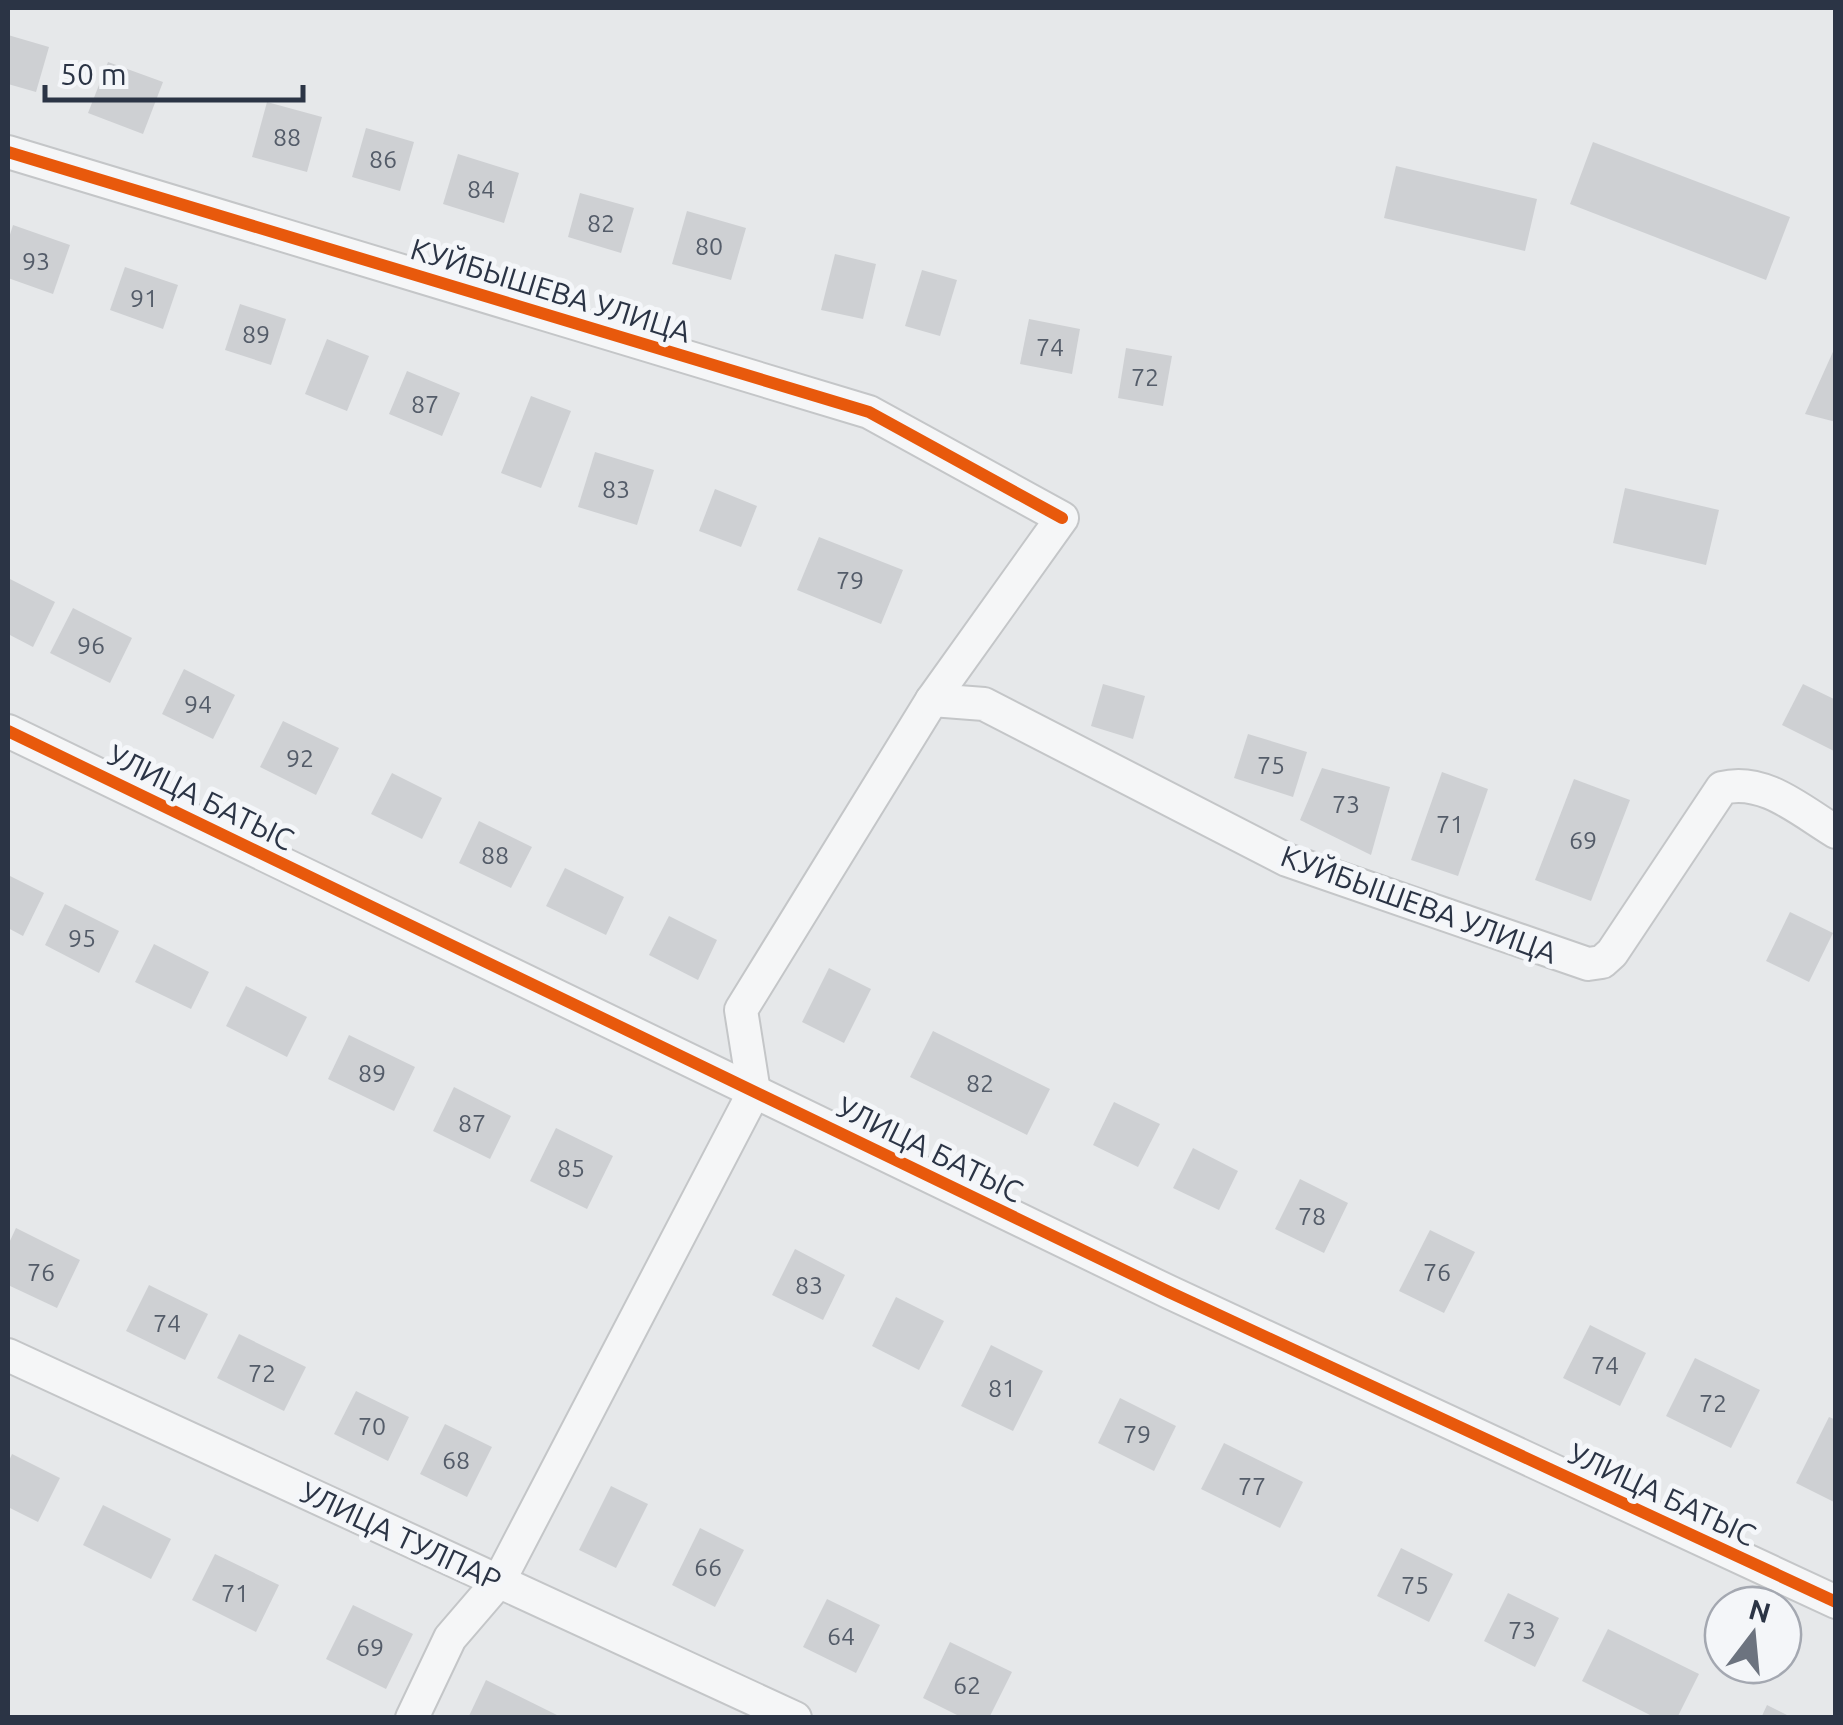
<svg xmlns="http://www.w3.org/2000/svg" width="1843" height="1725" viewBox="0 0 1843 1725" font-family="Ubuntu,sans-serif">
<rect width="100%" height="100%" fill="#e6e8ea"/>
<!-- building -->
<g fill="#ced0d3">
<path d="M8,35L49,47L36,92L8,84Z"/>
<path d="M108,62L163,82L143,134L88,113Z"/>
<path d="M267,102L322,117L307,172L252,157Z"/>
<path d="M366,128L414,142L400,191L352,177Z"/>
<path d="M1593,142L1790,217L1766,280L1570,204Z"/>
<path d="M458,154L519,173L504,223L443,204Z"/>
<path d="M1396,166L1537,199L1525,251L1384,218Z"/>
<path d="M580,193L634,208L621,253L568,237Z"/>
<path d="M687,211L746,228L731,280L672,264Z"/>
<path d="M13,225L70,245L53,294L8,278V241Z"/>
<path d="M835,254L876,264L863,319L821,310Z"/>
<path d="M125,267L178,285L163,329L110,310Z"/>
<path d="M922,270L957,280L940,336L905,326Z"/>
<path d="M240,304L286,319L271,365L225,350Z"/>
<path d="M1029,319L1080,329L1072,374L1020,364Z"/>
<path d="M327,339L369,356L347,411L305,394Z"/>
<path d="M1836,345V422L1805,414Z"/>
<path d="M1126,348L1172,356L1163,406L1118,398Z"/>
<path d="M407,371L460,393L442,436L389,414Z"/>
<path d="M531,396L571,411L541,488L501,473Z"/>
<path d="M595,452L654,470L637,525L578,507Z"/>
<path d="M1625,488L1719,510L1706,565L1613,543Z"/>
<path d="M715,489L757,506L741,547L699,531Z"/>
<path d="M819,537L903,570L881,624L797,590Z"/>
<path d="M8,578L55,602L33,647L8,634Z"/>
<path d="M73,608L132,638L110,683L50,653Z"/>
<path d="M184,669L235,695L213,739L162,714Z"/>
<path d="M1103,684L1145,696L1133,739L1091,726Z"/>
<path d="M1803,684L1836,700V752L1782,725Z"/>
<path d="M283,721L339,748L316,795L260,767Z"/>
<path d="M1248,734L1307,752L1293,797L1234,778Z"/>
<path d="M1322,768L1390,787L1371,855L1300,820Z"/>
<path d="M1442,772L1488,789L1458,876L1411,860Z"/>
<path d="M392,773L442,798L422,839L371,814Z"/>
<path d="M1574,779L1630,800L1591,901L1535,880Z"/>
<path d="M479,821L532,847L511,888L459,863Z"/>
<path d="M565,868L624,897L606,935L546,906Z"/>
<path d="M8,875L44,893L23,936L8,928Z"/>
<path d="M65,904L119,931L99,973L45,945Z"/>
<path d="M1790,912L1833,933L1809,982L1766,961Z"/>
<path d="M669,916L717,940L698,980L649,955Z"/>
<path d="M154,944L209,972L191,1009L135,982Z"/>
<path d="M829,968L871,989L844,1043L802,1022Z"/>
<path d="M246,986L307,1017L287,1057L226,1026Z"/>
<path d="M933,1031L1050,1089L1027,1135L910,1077Z"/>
<path d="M349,1035L415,1067L394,1111L328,1079Z"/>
<path d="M454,1087L511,1116L490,1159L433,1131Z"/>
<path d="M1114,1102L1160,1124L1138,1167L1093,1145Z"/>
<path d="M556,1128L613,1156L587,1209L530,1181Z"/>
<path d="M1193,1148L1238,1171L1219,1210L1173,1188Z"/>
<path d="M1300,1179L1348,1203L1324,1253L1275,1229Z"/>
<path d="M16,1228L80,1260L57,1308L8,1285V1245Z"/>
<path d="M1430,1230L1475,1252L1444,1313L1399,1291Z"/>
<path d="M795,1249L845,1275L823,1320L772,1295Z"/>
<path d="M149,1285L208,1314L185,1360L126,1331Z"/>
<path d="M896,1297L944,1321L919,1370L872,1346Z"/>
<path d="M1590,1325L1646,1353L1620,1406L1563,1378Z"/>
<path d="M239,1334L306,1367L284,1411L217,1378Z"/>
<path d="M991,1345L1043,1371L1013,1431L961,1406Z"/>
<path d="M1695,1358L1760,1390L1731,1448L1666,1416Z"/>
<path d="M356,1391L409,1417L388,1461L334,1434Z"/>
<path d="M1120,1398L1176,1426L1154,1471L1098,1443Z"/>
<path d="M1829,1417L1836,1420V1503L1796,1483Z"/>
<path d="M445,1424L492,1447L467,1497L420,1474Z"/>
<path d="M1224,1443L1303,1482L1280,1528L1201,1489Z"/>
<path d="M12,1454L60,1478L38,1522L8,1507V1463Z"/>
<path d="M611,1486L648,1504L616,1568L579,1550Z"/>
<path d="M103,1505L171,1539L151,1579L83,1545Z"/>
<path d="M700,1528L744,1550L715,1607L672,1585Z"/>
<path d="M1401,1548L1453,1574L1429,1622L1377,1596Z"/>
<path d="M215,1554L279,1585L256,1632L192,1600Z"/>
<path d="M1508,1593L1559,1618L1535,1667L1484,1641Z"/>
<path d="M827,1599L880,1625L856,1673L803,1647Z"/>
<path d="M353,1605L413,1634L386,1689L326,1659Z"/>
<path d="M1608,1629L1699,1674L1677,1718H1656L1582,1681Z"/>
<path d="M950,1642L1012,1672L989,1718H963L923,1698Z"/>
<path d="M486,1680L563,1718H468Z"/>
<path d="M1767,1705L1793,1718H1761Z"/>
</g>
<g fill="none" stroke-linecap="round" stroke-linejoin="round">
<defs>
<g id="minor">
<path d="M8,152L869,412L1062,518L932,700L741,1010L754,1092L499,1581L450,1638L412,1718"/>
<path d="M932,700L984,704L1287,860L1588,964L1602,962L1612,953L1722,788C1764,777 1801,811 1836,832"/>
<path d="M8,731L1169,1292L1836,1602"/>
<path d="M8,1355L795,1718"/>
</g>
</defs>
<!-- minor casing -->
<use href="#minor" stroke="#c4c6c8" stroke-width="36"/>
<!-- minor -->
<use href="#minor" stroke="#f5f6f7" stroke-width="32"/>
<defs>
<g id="cycleway">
<path d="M8,152L869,412L1062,518"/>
<path d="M8,731L1169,1292L1836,1602"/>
</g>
</defs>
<!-- cycleway casing -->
<use href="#cycleway" stroke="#f4f6f9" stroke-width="19"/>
<!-- cycleway -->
<use href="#cycleway" stroke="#e8590c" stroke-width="12"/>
</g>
<g text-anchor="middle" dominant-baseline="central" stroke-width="10" stroke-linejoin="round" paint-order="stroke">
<!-- number labels -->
<g font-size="25" fill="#545c69">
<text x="287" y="137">88</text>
<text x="383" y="159">86</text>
<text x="481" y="189">84</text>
<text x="601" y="223">82</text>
<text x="709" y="246">80</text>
<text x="36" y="261">93</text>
<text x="144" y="298">91</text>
<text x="256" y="334">89</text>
<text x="1050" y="347">74</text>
<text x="1145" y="377">72</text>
<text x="425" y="404">87</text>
<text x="616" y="489">83</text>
<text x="850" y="580">79</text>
<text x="91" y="645">96</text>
<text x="198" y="704">94</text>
<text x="300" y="758">92</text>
<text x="1271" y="765">75</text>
<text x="1346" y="804">73</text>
<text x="1450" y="824">71</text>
<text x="1583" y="840">69</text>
<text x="495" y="855">88</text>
<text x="82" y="938">95</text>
<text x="372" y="1073">89</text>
<text x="980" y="1083">82</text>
<text x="472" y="1123">87</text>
<text x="571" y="1168">85</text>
<text x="1312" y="1216">78</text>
<text x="41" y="1272">76</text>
<text x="1437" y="1272">76</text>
<text x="809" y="1285">83</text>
<text x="167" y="1323">74</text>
<text x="1605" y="1365">74</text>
<text x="262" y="1373">72</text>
<text x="1002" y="1388">81</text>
<text x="1713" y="1403">72</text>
<text x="372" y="1426">70</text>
<text x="1137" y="1434">79</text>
<text x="456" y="1460">68</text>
<text x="1252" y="1486">77</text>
<text x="708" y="1567">66</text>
<text x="1415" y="1585">75</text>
<text x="235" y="1593">71</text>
<text x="1522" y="1630">73</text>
<text x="841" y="1636">64</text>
<text x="370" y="1647">69</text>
<text x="967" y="1685">62</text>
</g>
<!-- street labels -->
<g font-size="30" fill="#2b3445" stroke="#f4f6f9">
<text transform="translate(551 290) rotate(17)">КУЙБЫШЕВА УЛИЦА</text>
<text transform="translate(201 797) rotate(26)">УЛИЦА БАТЫС</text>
<text transform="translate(1419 904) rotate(20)">КУЙБЫШЕВА УЛИЦА</text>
<text transform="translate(930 1149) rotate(26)">УЛИЦА БАТЫС</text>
<text transform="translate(1662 1494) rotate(25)">УЛИЦА БАТЫС</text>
<text transform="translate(401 1536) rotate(25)">УЛИЦА ТУЛПАР</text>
</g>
</g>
<!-- border -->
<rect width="1843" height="1725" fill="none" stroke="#2b3445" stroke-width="20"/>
<!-- north arrow -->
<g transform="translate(1753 1635) rotate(16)"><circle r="48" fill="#f4f6f9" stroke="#a4a8b1" stroke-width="2.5"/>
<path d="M0-8L18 38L0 25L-18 38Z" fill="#6c737f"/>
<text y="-15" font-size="28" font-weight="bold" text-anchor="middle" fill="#2b3445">N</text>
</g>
<!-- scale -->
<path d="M45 85v15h258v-15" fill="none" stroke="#2b3445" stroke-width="5"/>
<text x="60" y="85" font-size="30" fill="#2b3445" stroke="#f4f6f9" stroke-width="8" paint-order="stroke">50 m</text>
</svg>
